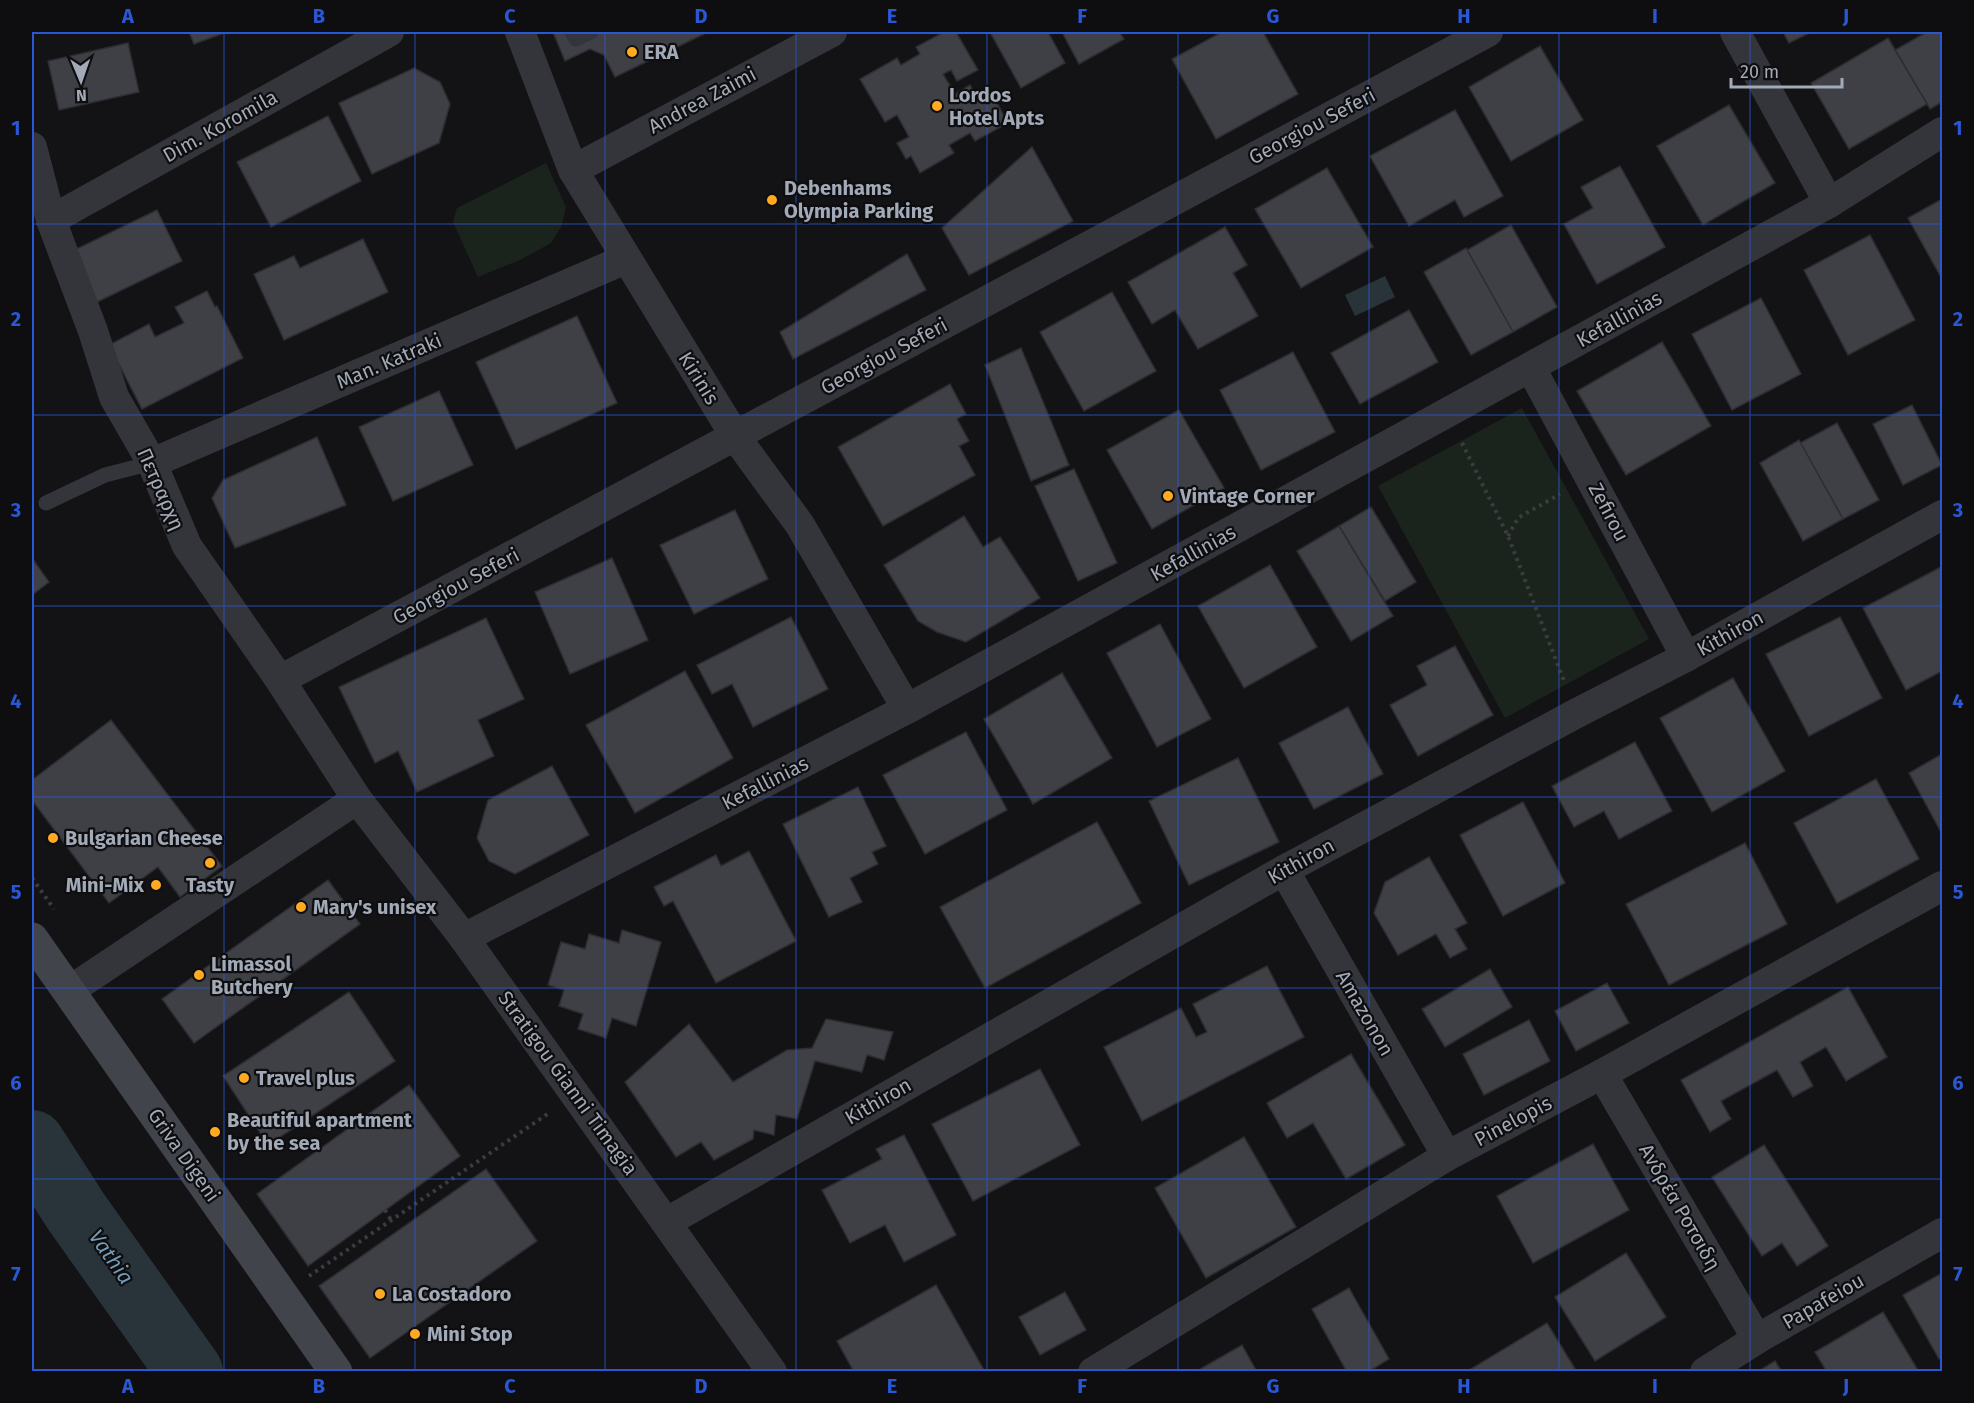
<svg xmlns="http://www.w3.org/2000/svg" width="1974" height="1403" viewBox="0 0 1974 1403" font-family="'Fira Sans',sans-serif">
<rect width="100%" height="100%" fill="#131315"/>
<!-- green -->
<g fill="#1b241c">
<path d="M546,163L566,207L561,227L551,243L520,260L478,277L453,222L457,208Z"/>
<path d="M1522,408L1649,639L1505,718L1378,486Z"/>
</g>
<!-- water -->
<path fill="#28333a" d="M1385,276L1395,297L1355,316L1345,295Z"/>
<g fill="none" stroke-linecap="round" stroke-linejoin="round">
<!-- river -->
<path stroke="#28333a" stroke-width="66" d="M32,1143L77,1213L190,1372"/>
</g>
<!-- building -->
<g fill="#3f4046" stroke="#2d2d32" stroke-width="1.5">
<path d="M189,32H227L194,44Z"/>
<path d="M553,32H708L615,77L604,55L590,49L565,61Z"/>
<path d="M944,32H956L978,70L957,81L951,70L943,74L955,94L970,85L977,97L990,90L1008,123L975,141L970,133L949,145L954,153L920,173L911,156L906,159L897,143L909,137L897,115L885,122L860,79L897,58L901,65L920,54L916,47Z"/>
<path d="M990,32H1048L1065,63L1021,88Z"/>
<path d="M1062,32H1119L1124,39L1079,64Z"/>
<path d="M1222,32H1263L1298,94L1216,139L1172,59Z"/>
<path d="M1783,32H1811L1789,43Z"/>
<path d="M1927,32H1942V102L1930,109L1895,50Z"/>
<path d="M1888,38L1927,104L1849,149L1811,83Z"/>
<path d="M128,43L139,92L59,110L48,61Z"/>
<path d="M1540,46L1583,120L1511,161L1469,87Z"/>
<path d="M414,68L440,82L450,104L439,143L372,174L339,103Z"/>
<path d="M1729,105L1775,183L1703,225L1657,146Z"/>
<path d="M1455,110L1503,196L1464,217L1455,200L1409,226L1370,156Z"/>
<path d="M328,116L361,181L271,227L237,162Z"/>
<path d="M1032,147L1073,221L969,275L942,228Z"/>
<path d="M1620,166L1665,247L1597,284L1564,224L1593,208L1581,187Z"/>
<path d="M1327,168L1373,247L1301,288L1255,209Z"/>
<path d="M1942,199V279L1908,218Z"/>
<path d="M157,210L182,261L93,304L68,253Z"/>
<path d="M1511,225L1557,307L1513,332L1467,250Z"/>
<path d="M1225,227L1247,265L1233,273L1258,316L1198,349L1175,310L1152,324L1128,282Z"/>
<path d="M1870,235L1915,320L1848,355L1804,270Z"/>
<path d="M363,239L388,292L284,340L254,274L294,256L300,268Z"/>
<path d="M1466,248L1513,332L1471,355L1424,272Z"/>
<path d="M907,254L926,290L793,359L780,332Z"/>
<path d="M207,291L215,307L217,306L243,358L142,409L109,345L149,324L155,337L184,323L175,307Z"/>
<path d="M1112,292L1156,371L1084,411L1040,332Z"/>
<path d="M1761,298L1801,374L1732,410L1692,334Z"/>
<path d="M1409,310L1438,362L1360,404L1331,353Z"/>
<path d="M577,316L617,403L516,449L476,362Z"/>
<path d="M1662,342L1711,426L1626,475L1577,391Z"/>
<path d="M1021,348L1069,465L1031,481L985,365Z"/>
<path d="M1293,352L1335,432L1261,470L1220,390Z"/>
<path d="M950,384L966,414L957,419L969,441L959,446L975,475L883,526L838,447Z"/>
<path d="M439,391L473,465L393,501L359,427Z"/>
<path d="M1912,405L1942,465L1903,485L1873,424Z"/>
<path d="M1179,410L1224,488L1152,529L1107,450Z"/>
<path d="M1837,423L1879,500L1843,519L1800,443Z"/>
<path d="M317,437L346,505L235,548L212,498L223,480Z"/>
<path d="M1799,440L1843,519L1803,541L1760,463Z"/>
<path d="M1074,469L1117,563L1078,581L1035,486Z"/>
<path d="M1371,507L1416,582L1385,601L1339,526Z"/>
<path d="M735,510L768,579L694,614L660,545Z"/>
<path d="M964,516L983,547L1000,537L1040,598L966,642L937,632L918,621L884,565Z"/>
<path d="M1339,526L1393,616L1351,641L1297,551Z"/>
<path d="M32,558L49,582L32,595Z"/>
<path d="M612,558L648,640L570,674L535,592Z"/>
<path d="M1270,565L1317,647L1244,688L1198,606Z"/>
<path d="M1941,567L1942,671L1906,690L1863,608Z"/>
<path d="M791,617L828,689L753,727L732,684L712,694L697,665Z"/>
<path d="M1840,617L1882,698L1809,736L1766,654Z"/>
<path d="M486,618L524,699L478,720L494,756L417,792L398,751L375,763L339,687Z"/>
<path d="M1160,624L1211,719L1157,747L1107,653Z"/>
<path d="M1455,646L1493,715L1418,756L1390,705L1427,685L1417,666Z"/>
<path d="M685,671L733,758L635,813L586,725Z"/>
<path d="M1062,673L1112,758L1033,804L984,719Z"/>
<path d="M1733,678L1785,771L1712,812L1660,718Z"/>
<path d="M1348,707L1383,774L1314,809L1279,743Z"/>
<path d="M111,720L222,866L180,897L158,867L109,903L32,800V780Z"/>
<path d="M966,732L1007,810L925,854L883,775Z"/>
<path d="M1635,742L1672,811L1619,839L1604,811L1574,827L1552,786Z"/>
<path d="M1942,754V834L1909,773Z"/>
<path d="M1238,758L1279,842L1189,885L1149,801Z"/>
<path d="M552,766L589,835L515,874L489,861L477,838L488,800Z"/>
<path d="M1876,779L1919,859L1837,903L1794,823Z"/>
<path d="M858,787L886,846L872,852L878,864L850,878L862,902L829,917L783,824Z"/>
<path d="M1523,802L1565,883L1503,916L1460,835Z"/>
<path d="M1097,822L1141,903L985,988L940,907Z"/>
<path d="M1745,843L1787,924L1669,985L1626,904Z"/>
<path d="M749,851L796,941L716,983L673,901L664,906L654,887L716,855L721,866Z"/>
<path d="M1429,857L1467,923L1455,929L1467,949L1450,958L1436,934L1398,955L1374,913L1385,882Z"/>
<path d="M328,880L360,924L194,1043L162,999Z"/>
<path d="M622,930L661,942L636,1026L612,1018L606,1038L578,1029L583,1014L559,1006L564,990L548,985L561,942L585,949L589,934L619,943Z"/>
<path d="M1267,966L1304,1037L1142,1121L1104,1047L1181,1008L1196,1037L1207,1032L1193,1004Z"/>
<path d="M1490,969L1512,1007L1445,1047L1422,1009Z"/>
<path d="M1607,983L1629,1023L1576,1051L1555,1011Z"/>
<path d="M1848,987L1887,1057L1846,1081L1826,1047L1800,1062L1813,1086L1793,1097L1777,1070L1721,1101L1731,1119L1710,1132L1681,1080Z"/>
<path d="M349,992L395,1061L268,1145L223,1076Z"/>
<path d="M826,1019L893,1032L884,1060L867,1055L862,1072L815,1061L797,1119L776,1115L774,1135L754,1130L753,1139L714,1160L701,1142L676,1157L625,1082L689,1024L733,1082L787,1050L812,1048Z"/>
<path d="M1529,1020L1550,1061L1484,1095L1463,1054Z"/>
<path d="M1351,1054L1405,1145L1346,1179L1313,1123L1287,1138L1267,1103Z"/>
<path d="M1040,1069L1080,1145L973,1201L932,1124Z"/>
<path d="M409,1085L460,1156L308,1266L257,1194Z"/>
<path d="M904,1135L956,1235L904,1262L885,1225L850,1243L822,1190L882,1159L876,1149Z"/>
<path d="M1244,1137L1296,1227L1206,1278L1155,1188Z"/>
<path d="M1593,1144L1629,1210L1533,1263L1497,1196Z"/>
<path d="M1764,1145L1828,1246L1797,1266L1782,1243L1762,1256L1712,1177Z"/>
<path d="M486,1169L537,1241L370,1358L319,1286Z"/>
<path d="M1626,1253L1666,1317L1595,1361L1555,1297Z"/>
<path d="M1942,1273V1357L1939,1359L1903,1295Z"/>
<path d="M936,1285L985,1372H854L837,1341Z"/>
<path d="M1349,1288L1389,1359L1368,1372H1347L1312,1309Z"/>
<path d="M1065,1292L1086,1330L1040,1355L1019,1317Z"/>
<path d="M1883,1312L1919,1372H1827L1815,1352Z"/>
<path d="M1547,1323L1577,1372H1466Z"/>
<path d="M1242,1345L1257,1372H1195Z"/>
<path d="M1775,1361L1782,1372H1757Z"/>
</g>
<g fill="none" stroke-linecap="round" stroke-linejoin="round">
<!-- path -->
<g stroke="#3a3c42" stroke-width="4" stroke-dasharray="3 4.5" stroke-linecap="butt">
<path d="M1462,443L1508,536L1564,681"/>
<path d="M1508,536L1518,518L1560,494"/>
<path d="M32,878L54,909"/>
<path d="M385,1210L391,1220"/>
<path d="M309,1276L549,1113"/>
</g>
<!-- lane -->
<g stroke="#34353b" stroke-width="15">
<path d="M572,32L576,39L591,32"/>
<path d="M46,503L105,475L152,463"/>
</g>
<!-- street -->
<g stroke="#34353b" stroke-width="30">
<path d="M520,32L573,170L735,436L800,525L907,709"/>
<path d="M1735,32L1829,203"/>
<path d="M32,147L51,220L93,331L114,397L152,463L187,546L280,680L357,799L464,938L772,1372"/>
<path d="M573,170L832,32"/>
<path d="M51,220L389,32"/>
<path d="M1531,368L1686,657"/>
<path d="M152,463L626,259"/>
<path d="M280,680L1488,32"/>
<path d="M1284,870L1447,1156"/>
<path d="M464,938L907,709L1829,203L1942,132"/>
<path d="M69,991L357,799"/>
<path d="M1602,1074L1757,1339"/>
<path d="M667,1222L1284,870L1577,713L1686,657L1942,515"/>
<path d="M1093,1372L1447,1156L1602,1074L1942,886"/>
<path d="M1705,1372L1757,1339L1942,1233"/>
</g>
<!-- secondary -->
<path stroke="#42444b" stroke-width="33" d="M32,939L336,1372"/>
</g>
<!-- grid -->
<path fill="none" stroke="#2a57d5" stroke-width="1.5" stroke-opacity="0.55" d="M224,32V1372M415,32V1372M605,32V1372M796,32V1372M987,32V1372M1178,32V1372M1369,32V1372M1559,32V1372M1750,32V1372M32,224H1942M32,415H1942M32,606H1942M32,797H1942M32,988H1942M32,1179H1942"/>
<!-- markers -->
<g fill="#fa2" stroke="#0e0e10" stroke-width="2">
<circle cx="632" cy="52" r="6"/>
<circle cx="937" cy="106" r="6"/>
<circle cx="772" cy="200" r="6"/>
<circle cx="1168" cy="496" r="6"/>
<circle cx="53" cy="838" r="6"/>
<circle cx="210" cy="863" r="6"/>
<circle cx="156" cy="885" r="6"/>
<circle cx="301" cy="907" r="6"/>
<circle cx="199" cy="975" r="6"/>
<circle cx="244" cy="1078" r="6"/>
<circle cx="215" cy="1132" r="6"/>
<circle cx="380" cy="1294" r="6"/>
<circle cx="415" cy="1334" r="6"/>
</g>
<g text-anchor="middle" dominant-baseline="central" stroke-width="4.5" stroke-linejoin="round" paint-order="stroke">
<!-- poi labels -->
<g font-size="20" font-weight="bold" fill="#a3aab7" stroke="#0e0e10" text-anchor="start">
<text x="644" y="52">ERA</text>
<text x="949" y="95">Lordos<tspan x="949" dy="23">Hotel Apts</tspan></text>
<text x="784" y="188">Debenhams<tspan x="784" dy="23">Olympia Parking</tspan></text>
<text x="1180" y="496">Vintage Corner</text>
<text x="65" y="838">Bulgarian Cheese</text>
<text x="144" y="885" text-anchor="end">Mini-Mix</text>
<text x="210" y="885" text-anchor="middle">Tasty</text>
<text x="313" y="907">Mary's unisex</text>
<text x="211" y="964">Limassol<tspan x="211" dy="23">Butchery</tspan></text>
<text x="256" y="1078">Travel plus</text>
<text x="227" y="1120">Beautiful apartment<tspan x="227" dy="23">by the sea</tspan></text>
<text x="392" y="1294">La Costadoro</text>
<text x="427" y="1334">Mini Stop</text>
</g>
<!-- street labels -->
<g font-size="20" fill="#a3aab7" stroke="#0e0e10">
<text transform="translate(702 100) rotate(-28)">Andrea Zaimi</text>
<text transform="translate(220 126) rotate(-29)">Dim. Koromila</text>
<text transform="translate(1312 126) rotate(-28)">Georgiou Seferi</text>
<text transform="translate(1619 319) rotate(-29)">Kefallinias</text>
<text transform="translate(884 356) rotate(-28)">Georgiou Seferi</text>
<text transform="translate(389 361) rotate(-23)">Man. Katraki</text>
<text transform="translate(699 378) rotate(58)">Kirinis</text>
<text transform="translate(161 489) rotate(66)">Πετραρχη</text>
<text transform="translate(1609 512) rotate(62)">Zefirou</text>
<text transform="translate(1193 553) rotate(-29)">Kefallinias</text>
<text transform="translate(456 586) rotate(-28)">Georgiou Seferi</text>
<text transform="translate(1730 633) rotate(-29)">Kithiron</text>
<text transform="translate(765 783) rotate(-27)">Kefallinias</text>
<text transform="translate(1301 861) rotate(-29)">Kithiron</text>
<text transform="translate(1365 1013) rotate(60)">Amazonon</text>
<text transform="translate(568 1083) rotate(54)">Stratigou Gianni Timagia</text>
<text transform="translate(878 1101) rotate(-30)">Kithiron</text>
<text transform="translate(1513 1121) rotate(-28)">Pinelopis</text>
<text transform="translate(184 1155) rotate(55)">Griva Digeni</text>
<text transform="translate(1680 1207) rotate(60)">Ανδρέα Ροτσιδη</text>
<text transform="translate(1823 1301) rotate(-30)">Papafeiou</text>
</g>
<!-- water labels -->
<g font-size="21" font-style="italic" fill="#779bb6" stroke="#0e0e10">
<text transform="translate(111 1257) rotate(55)">Vathia</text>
</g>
</g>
<!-- border -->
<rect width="1974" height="1403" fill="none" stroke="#0e0e10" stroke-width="66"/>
<!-- north arrow -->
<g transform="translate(81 81) rotate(178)" stroke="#0e0e10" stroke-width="4.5" paint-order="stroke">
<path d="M0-4.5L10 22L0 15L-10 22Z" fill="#a3aab7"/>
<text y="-9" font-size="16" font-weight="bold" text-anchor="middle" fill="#a3aab7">N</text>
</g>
<!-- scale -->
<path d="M1731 78v9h111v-9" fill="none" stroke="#a3aab7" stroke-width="3"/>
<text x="1740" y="78" font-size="18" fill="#a3aab7" stroke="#0e0e10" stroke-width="4.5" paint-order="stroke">20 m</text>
<rect x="33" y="33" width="1908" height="1337" fill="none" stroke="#2a57d5" stroke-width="2"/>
<g font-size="20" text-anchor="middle" font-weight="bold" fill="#2a57d5">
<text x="128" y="23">A</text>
<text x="319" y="23">B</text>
<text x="510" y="23">C</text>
<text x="701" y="23">D</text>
<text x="892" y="23">E</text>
<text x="1082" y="23">F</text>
<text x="1273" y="23">G</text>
<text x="1464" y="23">H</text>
<text x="1655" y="23">I</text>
<text x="1846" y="23">J</text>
<text x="16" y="135">1</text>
<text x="1958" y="135">1</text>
<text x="16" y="326">2</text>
<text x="1958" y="326">2</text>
<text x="16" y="517">3</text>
<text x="1958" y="517">3</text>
<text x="16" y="708">4</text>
<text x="1958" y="708">4</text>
<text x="16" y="899">5</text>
<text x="1958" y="899">5</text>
<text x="16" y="1090">6</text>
<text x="1958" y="1090">6</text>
<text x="16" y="1281">7</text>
<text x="1958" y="1281">7</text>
<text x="128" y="1393">A</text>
<text x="319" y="1393">B</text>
<text x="510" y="1393">C</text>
<text x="701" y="1393">D</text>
<text x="892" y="1393">E</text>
<text x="1082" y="1393">F</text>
<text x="1273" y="1393">G</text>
<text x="1464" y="1393">H</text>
<text x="1655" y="1393">I</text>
<text x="1846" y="1393">J</text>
</g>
</svg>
